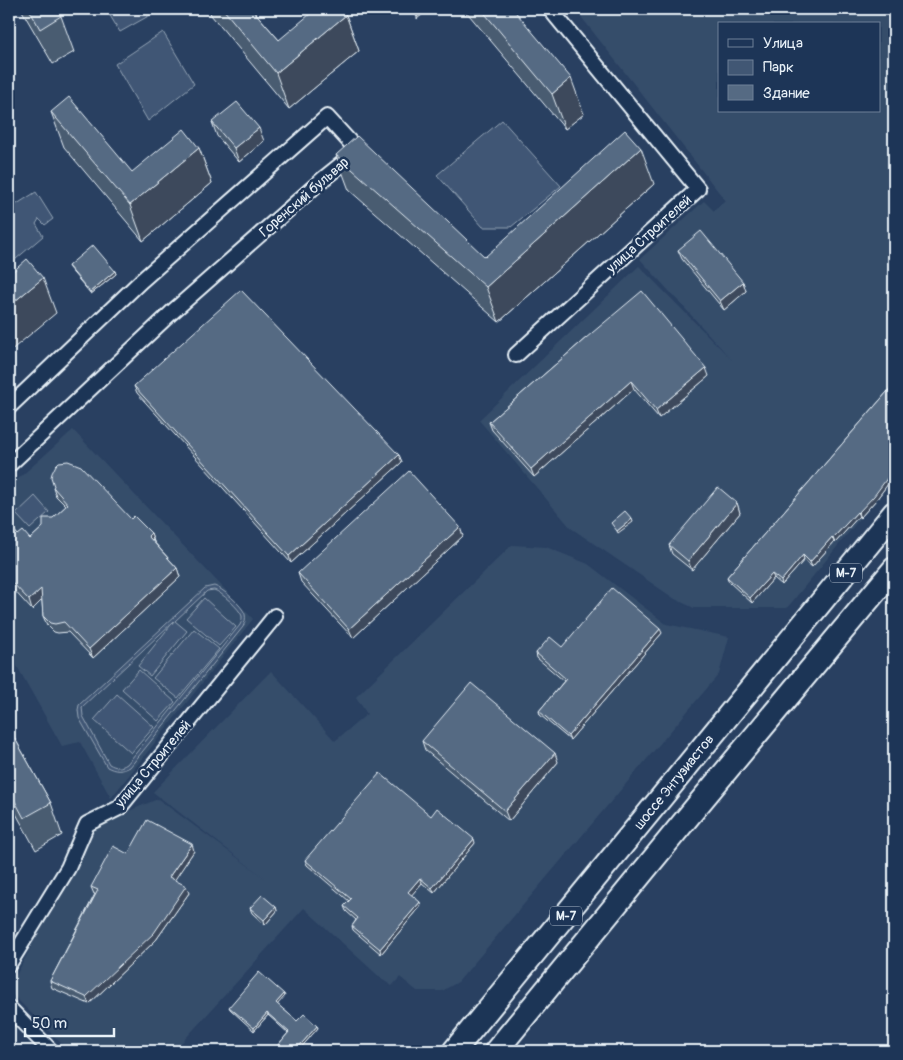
<svg xmlns="http://www.w3.org/2000/svg" width="903" height="1060" viewBox="0 0 903 1060" font-family="Pangolin,sans-serif">
<rect width="100%" height="100%" fill="#294061"/>
<filter id="ink" filterUnits="userSpaceOnUse"><feTurbulence type="fractalNoise" baseFrequency=".02" numOctaves="2"/><feDisplacementMap in="SourceGraphic" scale="10" xChannelSelector="R" yChannelSelector="G"/><feConvolveMatrix kernelMatrix="1 2 1 2 8 2 1 2 1" color-interpolation-filters="sRGB"/></filter>
<g filter="url(#ink)">
<!-- built -->
<g fill="#364d6b" fill-rule="evenodd">
<path d="M575,9H894V477L787,608H694L675,599L571,528L479,420L639,266L732,360L640,259L704,201L714,211L725,200ZM719,24H879V111H719Z"/>
<path d="M73,430L253,619L111,798L80,742L62,746L9,652V487Z"/>
<path d="M512,545L546,547L588,564L666,624L729,637L719,674L458,982L442,991H417L400,977L392,986L383,980L304,908L174,1051H69L9,991V989L95,825L158,799L266,879L153,792L271,671L335,741L367,714L356,697Z"/>
</g>
<!-- green -->
<g fill="#415774" stroke="#94a4b6" fill-rule="evenodd">
<path d="M106,9H161L120,32Z"/>
<path d="M163,32L194,84L148,121L115,64Z"/>
<path d="M502,120L561,186L511,227H483L437,175Z"/>
<path d="M36,192L53,219L45,225L39,219L36,224L43,236L9,265V209Z"/>
<path d="M35,496L49,512L30,529L16,514Z"/>
<path d="M214,586C222,588 242,605 245,614C246,619 245,622 243,627L130,767C121,772 115,771 107,767L79,718L78,710L79,705L205,588ZM214,590C221,592 240,609 242,616C242,620 242,621 240,625L127,764C121,768 116,768 109,764L83,716L82,707L174,621L138,666L150,676L187,631L175,621L207,591Z"/>
<path d="M204,598L236,627L219,646L186,618Z"/>
<path d="M194,629L219,649L178,698L153,678Z"/>
<path d="M139,670L175,702L158,721L122,689Z"/>
<path d="M117,694L154,727L131,753L94,720Z"/>
</g>
<g fill="none" stroke-linecap="round" stroke-linejoin="round">
<defs>
<g id="minor">
<path d="M516,355L698,189L550,9"/>
<path d="M9,407L141,281L327,117L358,151L323,179L171,313L9,465"/>
<path d="M9,964L68,868L87,824L119,808L275,616"/>
<path d="M9,1008L51,1051"/>
</g>
<g id="trunk">
<path d="M454,1051L894,513"/>
<path d="M496,1051L701,801L894,569"/>
</g>
</defs>
<!-- minor casing -->
<use href="#minor" stroke="#e8f1f8" stroke-width="18"/>
<!-- trunk casing -->
<use href="#trunk" stroke="#e8f1f8" stroke-width="26"/>
<!-- minor -->
<use href="#minor" stroke="#1d3557" stroke-width="14"/>
<!-- trunk -->
<use href="#trunk" stroke="#1d3557" stroke-width="22"/>
</g>
<!-- wall -->
<g fill="#495b71" stroke="#e8f1f8">
<path d="M21,9H57L61,16L74,52L53,64Z"/>
<path d="M209,9H252L279,40L346,15L359,51L289,109L211,15Z"/>
<path d="M464,9H513L584,114L565,129Z"/>
<path d="M51,112L132,172L199,148L212,183L143,241L64,147Z"/>
<path d="M212,122L264,141L239,162L217,136Z"/>
<path d="M336,155L485,257L654,184L499,322L349,190Z"/>
<path d="M678,250L743,282L746,291L724,310L682,259Z"/>
<path d="M68,266L115,271L116,274L91,294L69,268Z"/>
<path d="M586,338L709,376L659,418L634,389L534,477L492,430L489,422Z"/>
<path d="M894,384V476L876,500L860,518L859,516L835,543L834,542L812,567L804,560L782,585L774,578L752,603L729,582L727,577Z"/>
<path d="M134,386L399,455L402,462L291,563L137,393Z"/>
<path d="M53,487L131,519L151,533L154,542L177,568L180,577L93,658L68,632L58,633L54,632L47,625L43,616L42,600L32,610L12,588L9,591V525L18,535L30,539L66,506L56,496Z"/>
<path d="M737,503L740,513L692,570L672,554L669,545Z"/>
<path d="M463,536L353,638L301,582L298,573Z"/>
<path d="M662,633L570,740L540,715L539,711L564,681L537,658L536,653L562,647Z"/>
<path d="M9,728L51,803L62,835L36,850L9,801Z"/>
<path d="M422,741L558,762L509,821L425,750Z"/>
<path d="M431,816L475,843L434,893L422,883L411,895L421,906L381,954L353,930L352,926L356,920L346,911L344,906L349,901L307,865L305,860Z"/>
<path d="M194,851L174,880L189,893L156,940L89,1004L52,988L50,981L95,894H94L91,887L128,854Z"/>
<path d="M276,907L277,911L265,925L252,913L250,908Z"/>
<path d="M285,996L277,1004L297,1021L317,1026L318,1028L298,1051H273L288,1033L268,1015L254,1031L230,1009L229,1007Z"/>
</g>
<!-- shaded-wall -->
<g fill="#3c4a5c" stroke="#e8f1f8">
<path d="M426,9H429L417,19V17Z"/>
<path d="M346,15L359,51L289,109L276,73Z"/>
<path d="M571,78L584,114L565,129L552,94Z"/>
<path d="M259,128L264,141L239,162L234,148Z"/>
<path d="M199,148L212,183L143,241L130,205Z"/>
<path d="M641,148L654,184L499,322L486,287Z"/>
<path d="M115,271L116,274L91,294L90,292Z"/>
<path d="M43,278L56,313L9,352V306Z"/>
<path d="M743,282L746,291L724,310L720,301Z"/>
<path d="M706,368L709,376L659,418L656,410Z"/>
<path d="M631,381L634,389L534,477L531,469Z"/>
<path d="M399,455L402,462L291,563L289,556Z"/>
<path d="M894,469V476L876,500L860,518L858,513Z"/>
<path d="M737,503L740,513L692,570L688,561Z"/>
<path d="M857,512L859,516L835,543L833,538Z"/>
<path d="M632,519L633,522L618,533L617,531Z"/>
<path d="M460,527L463,536L353,638L349,629Z"/>
<path d="M151,533L154,542L148,536Z"/>
<path d="M832,537L834,542L812,567L810,562Z"/>
<path d="M803,555L804,560L782,585L781,581Z"/>
<path d="M177,568L180,577L93,658L89,649Z"/>
<path d="M772,574L774,578L752,603L750,598Z"/>
<path d="M9,579L12,588L9,591Z"/>
<path d="M41,589L44,598L32,610L29,600Z"/>
<path d="M660,629L662,633L570,740L568,736Z"/>
<path d="M555,753L558,762L509,821L505,811Z"/>
<path d="M474,839L475,843L434,893L432,888Z"/>
<path d="M192,844L194,851L172,884L169,877Z"/>
<path d="M420,878L422,883L410,897L408,892Z"/>
<path d="M186,886L189,893L156,940L89,1004L86,997Z"/>
<path d="M420,902L421,906L381,954L380,949Z"/>
<path d="M276,907L277,911L265,925L264,920Z"/>
<path d="M284,994L285,996L277,1005L276,1003Z"/>
<path d="M267,1013L268,1015L254,1031V1028Z"/>
<path d="M317,1026L318,1028L298,1051H295Z"/>
</g>
<!-- building -->
<g fill="#556a83" stroke="#e8f1f8">
<path d="M29,9H57L61,16L40,29Z"/>
<path d="M223,9H252L279,40L316,9H340L346,15L276,73Z"/>
<path d="M410,9H426L417,17Z"/>
<path d="M481,9H513L571,78L552,94Z"/>
<path d="M69,97L132,172L184,129L199,148L130,205L51,112Z"/>
<path d="M237,102L259,128L234,148L212,122Z"/>
<path d="M625,130L641,148L486,287L336,155L357,136L485,257Z"/>
<path d="M701,231L743,282L720,301L678,250Z"/>
<path d="M93,245L115,271L90,292L68,266Z"/>
<path d="M27,259L43,278L9,306V275Z"/>
<path d="M241,290L399,455L289,556L134,386Z"/>
<path d="M642,291L706,368L656,410L631,381L531,469L489,422L586,338Z"/>
<path d="M894,384V469L874,496L858,513L857,512L833,538L832,537L810,562L803,555L781,581L772,574L750,598L727,577Z"/>
<path d="M68,461L81,466L131,519L134,516L151,533L148,536L177,568L89,649L64,622L55,624L50,623L43,616L41,589L29,600L9,579V525L18,535L23,531L30,539L43,527V518H53L68,504L53,487L54,486L51,477L52,473L56,465L59,462Z"/>
<path d="M409,471L460,527L349,629L298,573Z"/>
<path d="M718,487L737,503L688,561L669,545Z"/>
<path d="M625,511L632,519L617,531L611,523Z"/>
<path d="M612,588L660,629L568,736L539,711L566,679L536,653L550,637L562,647Z"/>
<path d="M471,683L555,753L505,811L422,741Z"/>
<path d="M9,728L51,803L24,818L9,790Z"/>
<path d="M380,773L431,816L437,808L474,839L432,888L420,878L408,892L420,902L380,949L352,926L358,918L344,906L351,899L305,860Z"/>
<path d="M147,820L192,844L169,877L186,886L154,933L86,997L50,981L98,890L91,887L113,846L128,854Z"/>
<path d="M262,895L276,907L264,920L250,908Z"/>
<path d="M259,972L284,994L276,1003L297,1021L304,1014L317,1026L295,1051H273L289,1032L267,1013L254,1028L229,1007Z"/>
</g>
</g>
<g text-anchor="middle" dominant-baseline="central" stroke-width="5" stroke-linejoin="round" paint-order="stroke">
<!-- shield labels -->
<g fill="#1d3557" stroke="#abb9c8" stroke-width="1">
<rect x="830" y="563.5" width="32" height="19" rx="4"/>
<rect x="550" y="906.5" width="32" height="19" rx="4"/>
</g>
<g font-size="12" font-weight="bold" fill="#e8f1f8">
<text x="846" y="573">М-7</text>
<text x="566" y="916">М-7</text>
</g>
<!-- street labels -->
<g font-size="14" fill="#e8f1f8" stroke="#1d3557">
<text transform="translate(304 197) rotate(-41)">Горенский бульвар</text>
<text transform="translate(649 234) rotate(-42)">улица Строителей</text>
<text transform="translate(153 764) rotate(-50)">улица Строителей</text>
<text transform="translate(674 782) rotate(-51)">шоссе Энтузиастов</text>
</g>
</g>
<!-- margin -->
<rect width="903" height="1060" fill="none" stroke="#1d3557" stroke-width="30"/>
<rect x="15" y="15" width="873" height="1030" fill="none" stroke="#e8f1f8" stroke-width="2" filter="url(#ink)"/>
<!-- legend -->
<rect x="718" y="22" width="162" height="90" fill="#1d3557" stroke="#6e8097"/>
<rect x="728" y="39" width="25" height="8" fill="#1d3557" stroke="#6e8097"/>
<text x="763" y="48" font-size="15" fill="#e8f1f8">Улица</text>
<rect x="728" y="60" width="25" height="15" fill="#415774" stroke="#6e8097"/>
<text x="763" y="72" font-size="15" fill="#e8f1f8">Парк</text>
<rect x="728" y="85" width="25" height="15" fill="#556a83" stroke="#6e8097"/>
<text x="763" y="98" font-size="15" fill="#e8f1f8">Здание</text>
<!-- scale -->
<path d="M25 1028v8h89v-8" fill="none" stroke="#e8f1f8" stroke-width="2.5"/>
<text x="32" y="1028" font-size="15" fill="#e8f1f8" stroke="#1d3557" stroke-width="4" paint-order="stroke">50 m</text>
</svg>
